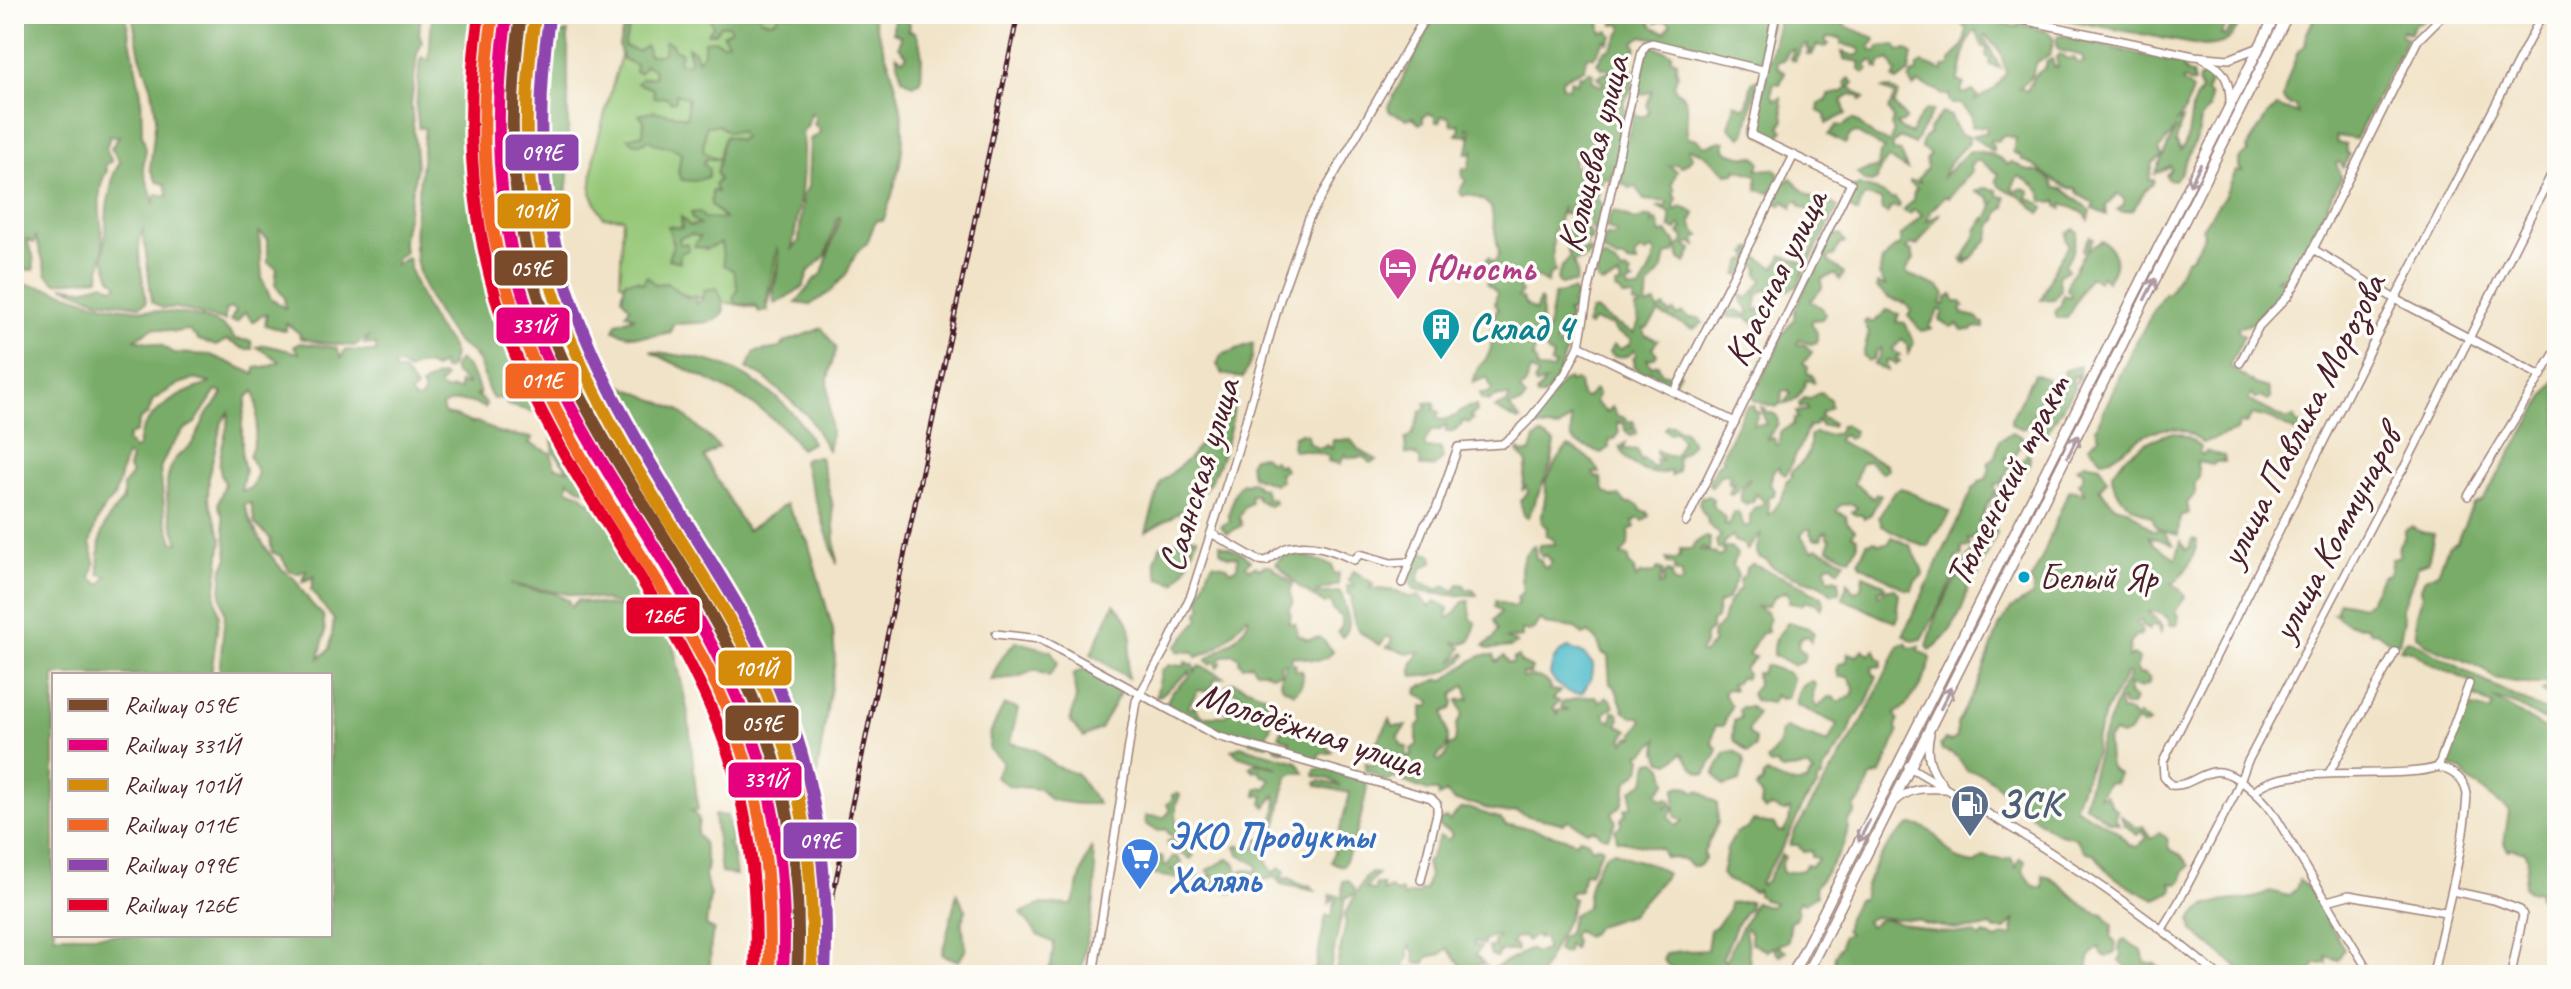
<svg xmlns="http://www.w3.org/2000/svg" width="2571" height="989" viewBox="0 0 2571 989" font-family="Caveat,sans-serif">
<rect width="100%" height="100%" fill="#fdfcf7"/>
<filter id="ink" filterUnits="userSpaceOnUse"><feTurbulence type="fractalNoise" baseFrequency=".0125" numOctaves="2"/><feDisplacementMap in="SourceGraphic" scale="16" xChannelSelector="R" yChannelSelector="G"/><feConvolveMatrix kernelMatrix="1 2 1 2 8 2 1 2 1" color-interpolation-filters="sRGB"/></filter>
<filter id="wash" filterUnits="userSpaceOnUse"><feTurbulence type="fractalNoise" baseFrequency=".006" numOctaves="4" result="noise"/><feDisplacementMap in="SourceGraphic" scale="32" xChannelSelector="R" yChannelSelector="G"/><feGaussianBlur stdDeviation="1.8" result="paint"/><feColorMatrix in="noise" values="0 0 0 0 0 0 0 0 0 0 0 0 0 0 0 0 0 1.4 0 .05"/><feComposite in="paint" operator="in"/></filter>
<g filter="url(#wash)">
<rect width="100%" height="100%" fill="#f1e3c7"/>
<!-- green -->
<path fill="#95c777" stroke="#707351" stroke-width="2" d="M632,14H803L787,223L767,310L620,283L623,218L603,217L591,193L595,150Z"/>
<!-- forest -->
<g fill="#78ac68" stroke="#61664a" stroke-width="2" fill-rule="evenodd">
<path d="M14,14H125L141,93L142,134L146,149L143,168L154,203L156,194L168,196L165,184L157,182L150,169L156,117L152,89L140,55L132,14H421L419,32L422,42L417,54L411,104L417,165L403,238L405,252L397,258L395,265L407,258L409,260C408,273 429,314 436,326C446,342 463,351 447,370H443L442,364L434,369C426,363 415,364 409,371L399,365L394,367L395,371H403L416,388L410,395L416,400L421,399L424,393L421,386L436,377L444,376L445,379L438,386L447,391L452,389L460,390L459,383L469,385L455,374L453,368L459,360C470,368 477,381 480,395L475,394L486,403L485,408C469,401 458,398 442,406L444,414L456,416L471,423L477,422L499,433L533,438L529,443L551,453L555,467L568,470L554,452L552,439L572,446L597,493L579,488L568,480V489L581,494L588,502L596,500L608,510L634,558L647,577L658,611L652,616L603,600L510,584C523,589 537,590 549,592C557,593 561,598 568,600L571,607L578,600C590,604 605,604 619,608C630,611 640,618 652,618L655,625L659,618L665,620L670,629L688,713L698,811L691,810L699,819L697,834L703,843L707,864L705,876L710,896L706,926L714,930C708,943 712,961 709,975H482L486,966L474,959L471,965L472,968L476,966L477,971L472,975H14V284C47,284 74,298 105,305C141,313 182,308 217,323C225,326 230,332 235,339L251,341L252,349H244L227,340L216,346L199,340L188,330L176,332L154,328L135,339L161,345L173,353L211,355L255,374V368L269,366L280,361L257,347L265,345L299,353L294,346L300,343L337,348L341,358L345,350L376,352V345L364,344L370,336L354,346L322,343L300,338L299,333L286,323V331L265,325L267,314L260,316L253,322L245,312L237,322L230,321L236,311L232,308L225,310V321L177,308H162L152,302L143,230C133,252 145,279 146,303L140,306L98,300L62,286L83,289L104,283L113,288L118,285L111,278L104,258L107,207L114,173L120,162L111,148L119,136H110L106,149L112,161L105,165L107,171C92,194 104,227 103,252C102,261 100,269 99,278L56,283L47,275L36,237L34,243L26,239L33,255L34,270L14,269ZM259,232L268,240V263L277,268L275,285L284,297L285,308L271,299L262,279ZM194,379L210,383C204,387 198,387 192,390C171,398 136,422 139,446L134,450L127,441L129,435L136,432L140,419L148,414L153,400L179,384ZM216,391L223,393C219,402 213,406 208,413C201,423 199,436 190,446C186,451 180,453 176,458C159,481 169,518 179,542H173L165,517L160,468L168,451L184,430L195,423ZM254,391C260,410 257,438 249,456L258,473L251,488L241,491L245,471L242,456V421L247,397ZM229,412C229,434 211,463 225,483L218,504L223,518L228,558L223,568L221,595L225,614L219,675H330V935H310V938L304,935H54V675H211L219,615L215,596L222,539L208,498L209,474L222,422ZM126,455L131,458L128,468L132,474L123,485V500C99,526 98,540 99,574L107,576L101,585L91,578L95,562L90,543L96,524L104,508L114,498ZM251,503L255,524L270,538L272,552L281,556L289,570L297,574L306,570L303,582L314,576L311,590L334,620L330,649L319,658L325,633L323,615C309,603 306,596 296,581C293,576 286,573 282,569C267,553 250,525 244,504Z"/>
<path d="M432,14H493C488,63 490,113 492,162C493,185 492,208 494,231C496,254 505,268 494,290L504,297L507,316L525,367L539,384L540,391L558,418L507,405L506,398L493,399C483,385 485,368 474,355C469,348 460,347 455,340C408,274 410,247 421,171C423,156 423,142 425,128H419L416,108L420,61L422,57L429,61Z"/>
<path d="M534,14H557V34L568,32V176L562,232L554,249L542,258C537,247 530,235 528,224C515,156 518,81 534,14Z"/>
<path d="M627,14H633L624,46L638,51L646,46L649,55H659L664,52L665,41L671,43L674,49L681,52L678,63L688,64L690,60L688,47L694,51L697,60C704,55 705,49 704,41L715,40L723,44L728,42L723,35L731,29L728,25H721L715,33H708L713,26L710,19L701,14L695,18L682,14H760V19C769,22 775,23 780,14H872C884,53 904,94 903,136C902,164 893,195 883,221L876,220L867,243L856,253L847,273L830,292L810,305L796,303L814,280L822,274L840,217L837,218L826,255L809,271L803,287L775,304C769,286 784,267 777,249L766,304L768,311L759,312L755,305L737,304L733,298L738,290L734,271L724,265L721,243L706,249L694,246L700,237L692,234L679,238L680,244H687L689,249L680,254V262L668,259L673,245L668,226L682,228L681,217L690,226L700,224L692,219L691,213L700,212L704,218L725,219L711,205L712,191L717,192L714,185L719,180L716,173C721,161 718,147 726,136L738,140L744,137L739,131L728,132L718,125L706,126L703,151L717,159H706L703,163L709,169L708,177L695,181L682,180L678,173L681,153C673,145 659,147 648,140C640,144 635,145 628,138L643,134L644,120L639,115L653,111L687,117V98L676,94V100L671,102L667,97L654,98L653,89L637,83L642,78L655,77L654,70L645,65L640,73L635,72L636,65L622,59L619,46ZM811,113L816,117L814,124L820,130L818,135L810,139L808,187L803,195L799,241L792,249C799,210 806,172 802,131L807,127Z"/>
<path d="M894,14H908L910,27L908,31H914L919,40L922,56L921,81L913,85L902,78L896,55L903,60L907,55L899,47L901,36L893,32Z"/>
<path d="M1436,14H1600L1601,32L1609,31L1612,36L1608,43L1605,40L1594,57L1587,56L1584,69L1562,79V87L1568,88L1571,80L1576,84L1579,75L1583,76L1589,71L1594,74L1592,80L1601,86L1604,84L1598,77L1602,74L1610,73L1608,69L1601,68L1597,63L1604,51L1611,48L1623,29L1621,24L1614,25L1611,18L1613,14H1618V20L1623,18L1624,14H1654L1648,18L1653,27L1665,32L1671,24L1666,20L1656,23L1659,18L1657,14H1773L1763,57L1756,61L1743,62L1727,56L1680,47L1673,42L1642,36L1634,42L1637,48L1630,54L1628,61C1637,73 1633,92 1623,101L1625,111L1613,172L1609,180L1604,176L1597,199L1603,206L1600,228L1596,232L1590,227L1588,209L1576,205L1577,198L1581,193L1580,186L1585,164L1579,162L1583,151L1580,147L1576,152L1573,164C1584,178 1577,201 1566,214H1562L1563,206L1557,227L1554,229C1552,243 1552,259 1555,272L1550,274L1547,283L1531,274L1528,280L1520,283L1519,289L1522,292L1518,297L1523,299L1525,304L1535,311L1540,299L1542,302L1541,344H1535L1533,359L1536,361L1537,369L1552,370L1555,365L1550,364L1553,357L1547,352L1545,345L1554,295L1573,290L1576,297L1572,304L1579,307L1567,313L1570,319L1568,324L1571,329L1569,336L1565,331L1559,333L1556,343L1559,347L1565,341L1568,344C1563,363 1558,381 1544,396H1537L1536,393L1546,382L1536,385L1534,382L1538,375L1530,370L1525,386L1520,390L1526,398L1520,404L1509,407L1521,420L1518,421L1494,408L1508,403L1509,397H1495L1488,401L1482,399L1480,393H1489L1492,389L1487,377L1473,383L1478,367C1502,350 1484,326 1498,309L1495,304L1497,292L1487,283L1497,266L1488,265L1485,261L1489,257L1491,262L1496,260L1499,253L1491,207L1483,200L1468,194L1463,196L1459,192L1466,180L1462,177L1463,168L1468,169L1473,151L1470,154L1466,153L1470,143L1471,129L1467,128L1469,136L1456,135L1460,130L1459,124L1452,125L1449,117L1441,116L1440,122H1436L1435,116L1428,113L1423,117V122L1419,124L1413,117L1407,119L1390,112L1388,107Z"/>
<path d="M1780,14H1825L1827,23L1841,22L1847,27L1873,37L1875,40L1870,46L1871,50L1877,52L1879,47L1895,45L1899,51L1906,50L1912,54L1909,72L1897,81L1893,79L1896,73L1890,60L1880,63L1879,69L1875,67V62L1871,61L1866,65L1869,70L1864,73L1859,70L1861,62L1844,59L1842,52L1855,56L1861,53L1858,48L1841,44V38L1827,37L1825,41L1829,44L1826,47L1817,45L1812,55L1807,54L1811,50L1807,49L1808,45H1804L1794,61L1790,59L1794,49L1789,50L1784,60L1778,61L1777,66L1785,73L1780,84L1774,83L1771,94L1775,100L1781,97L1784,120L1780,127L1783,131L1779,137L1772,141L1759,134L1755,127Z"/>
<path d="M1950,14H1961L2018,27V23L2048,32L2054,38L2050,55L2037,62L2031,77L2019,88L2027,91L2034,76L2046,67V62L2052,59L2054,67H2058L2056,57L2060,54L2067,59L2073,58L2078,64L2084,62L2082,56L2059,50L2056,45L2058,35L2181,64L2187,73L2192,74L2194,83L2191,84L2185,79L2182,81L2192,90L2185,111L2177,121L2182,119L2176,142L2181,150C2195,134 2185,105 2202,91L2198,83L2200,77L2208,76L2210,82L2206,92L2210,96L2209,109L2201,119L2199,132L2181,172L2175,180L2168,179L2166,175L2171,170L2170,166L2155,174L2176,128L2159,150L2162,156L2153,163L2149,180H2154L2153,184L2145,190L2133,210L2123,212L2117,210L2124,205V199L2118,194L2106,206L2107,215L2093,209L2094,203L2079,195L2076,189C2056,188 2041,166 2022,160L2021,156L2013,152L2016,138L2003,135L1998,141L1991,140L1989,142L1993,145V152L1972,136L1987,132L1986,126L1971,127V116L1960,104H1952L1949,100V95H1942L1937,90L1918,83L1913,87L1909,80L1911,74L1917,72L1918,66L1923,63L1943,71V67L1950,66V61L1963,45L1967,30L1957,19L1951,18ZM1976,30L1983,47L1987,48L1986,56L1990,59V65L2000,68L1984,37L1986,35L2001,54L2006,73L1996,88L1974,101L1978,97L1973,91L1963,94L1961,90L1964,84L1957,81C1965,65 1961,43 1976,30Z"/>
<path d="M2036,14H2079L2108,23L2110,20L2104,14H2232L2221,35L2226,36L2238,14H2244C2232,38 2231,45 2203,46Z"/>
<path d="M2316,14H2429L2422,22L2414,25L2410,34L2402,30L2401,35L2407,38L2356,139L2336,136L2337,143L2346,145V152L2349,155L2343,168L2340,162L2336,163L2341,178L2290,275L2275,279L2288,280C2278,298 2261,326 2238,327L2239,333L2244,336L2229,366L2254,384L2268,388L2271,398L2268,401L2261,397L2256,399L2252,394L2248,400L2287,420L2294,417L2296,423L2315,433L2308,447L2304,449L2301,447L2303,434C2285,431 2276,416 2256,416L2253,414L2246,424L2240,423L2237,431L2202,443C2182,422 2157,426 2134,442C2122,450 2118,458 2102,460L2089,446L2099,437L2096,428L2131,351L2164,293H2169L2178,274L2187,260L2192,257L2204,234L2202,228L2225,195L2236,171H2242L2239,167V159L2248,152L2247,148L2266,117L2277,106L2298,114L2295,106H2290L2283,99C2283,89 2294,63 2298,51L2305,46L2307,33Z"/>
<path d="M1652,46L1672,53L1670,58L1677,61L1676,69L1678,74L1674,85L1676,91C1696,102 1682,119 1688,138H1695L1705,146L1721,141L1725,142V149C1731,155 1746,158 1754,156L1760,162L1757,170L1773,169L1778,173V180L1770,193L1757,190V175L1736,169V173L1727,174C1715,165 1703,149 1688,149L1693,158L1682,167L1676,164L1669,166L1677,171L1672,184L1675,190L1673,195L1677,198L1674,206L1675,211L1681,206L1695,214L1691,222L1694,230L1700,236L1695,239L1697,246L1690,243L1686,246L1692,250L1686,263L1680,259L1677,247L1683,243L1684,237L1679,234L1683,228L1680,225L1677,230L1670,228V213L1658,207L1666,206L1668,202L1644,200L1636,187L1630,188L1621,183L1623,151L1632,124V111L1638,116H1645L1649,111L1647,105L1652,91L1642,95L1637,92C1637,79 1641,66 1644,53Z"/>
<path d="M1849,78L1854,83L1850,87L1865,98L1861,101L1859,96L1850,94L1842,101L1846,114L1826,124L1825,115L1818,111L1819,104L1827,100L1829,95L1843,92L1848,87L1845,83Z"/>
<path d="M1755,80L1758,81L1745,134L1741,137L1729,127L1735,103L1744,108L1747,105L1752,83Z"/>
<path d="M1889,88L1899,94L1894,105L1906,119L1904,122L1896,123L1901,129L1911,134L1921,115L1926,110L1933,111L1914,144L1900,137L1893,144V151L1900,152L1907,169L1888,158L1880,169L1877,179L1872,182L1864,181L1857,173L1878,167L1880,153L1885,149L1857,133L1850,135L1845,144L1828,135L1837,125L1843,126L1851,120H1855L1875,137L1889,143L1894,131L1891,126L1893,118L1888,110L1895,96L1883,89Z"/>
<path d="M1942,113L1951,116L1959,134L1969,137V142C1959,152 1947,163 1943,177L1969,151C1982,151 2000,155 2007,165L2011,162C2019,163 2022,170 2030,171C2038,172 2049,172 2055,188L2063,189L2091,211L2089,220L2085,214L2063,203L2062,209L2057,206V201L2053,203L2043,201C2041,186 2030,182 2018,176L2012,188L2015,191L2024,188L2030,191L2027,198L2041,204L2044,208L2040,213L2019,195L2000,187L1996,180L1999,174L1978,160L1970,166L1972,171L1949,198L1945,196L1930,212L1927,221L1940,213L1917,246L1912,244L1906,249L1912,251L1914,259L1907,269V274L1939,287L1945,294L1941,304L1945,305L1947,298L1953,295L1955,302H1961L1964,306L1961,310L1963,314L1977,317L1980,322L1984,323V328L1976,327L1972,330H1962L1958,324L1951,327L1939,320L1943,312L1940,309L1929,326L1931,329L1921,331L1908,316L1911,311L1905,303L1890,299L1877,288V284L1886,286L1879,275L1882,261L1896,246H1900L1901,236L1922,215L1914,210L1910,214L1903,211L1913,200L1914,192L1917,189L1910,184V181L1920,182L1918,179L1927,168L1926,159L1930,154L1921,148L1923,139L1930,133L1928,130Z"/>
<path d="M1791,178C1799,185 1801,192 1812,197C1821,201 1829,200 1838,207L1810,262L1808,259L1824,217L1800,206L1799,201L1794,202L1792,208L1785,201L1781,205L1775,203L1782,184Z"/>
<path d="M1858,185L1876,190L1892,199L1895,198L1900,205L1898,208L1892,206L1887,214L1883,211L1881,200L1866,196L1862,199L1858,213L1852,210L1847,202L1852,190Z"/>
<path d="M1984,188L1997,190L1998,196L2006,197L2005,208L1999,212L1997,220L1992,224L1988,240L1967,263V257L1964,263L1962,260L1976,235V230L1985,218L1986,221L1995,202L1991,204L1989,197L1976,191Z"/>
<path d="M1615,211L1636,221C1642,216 1646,216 1653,218L1652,224L1657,220L1661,234L1667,232L1676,243L1674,253L1666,255L1663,269L1648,288L1646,306L1656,303L1658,311L1664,307L1670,314L1674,311L1677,316L1683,313L1689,318H1699L1703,323L1693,329L1659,313L1647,328L1643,329L1645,335L1658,340L1652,348L1657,354L1654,358L1647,359L1651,366L1658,364L1661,373L1675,376L1676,370L1680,372L1674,383L1667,385L1652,371L1643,373L1634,366L1635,362L1633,359L1636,355L1634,350C1627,358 1617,360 1609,353L1613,345L1621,349L1629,345L1631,339L1616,332L1613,326L1593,321L1590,326L1586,325L1591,311L1596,310C1601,316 1626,330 1634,333L1639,322L1635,309L1641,306L1633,304V297H1624L1620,292L1615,290V286L1621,285L1619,277L1602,284L1597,281L1596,269L1599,259L1604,257L1620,269L1622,273L1625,271L1631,275L1629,280L1633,282L1626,285L1628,289L1640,290C1645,278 1653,268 1656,252L1652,249L1647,253L1641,251L1635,256L1637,264L1628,263L1625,259L1617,260L1602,250L1606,236H1615L1616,232L1606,228L1611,212Z"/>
<path d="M1578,220L1591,234L1592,240L1586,241L1587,245L1579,241L1574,245L1578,253L1585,249L1591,250L1590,254L1583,260L1573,261L1577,273L1576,283L1560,284L1557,279L1561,268L1570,257C1564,245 1564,239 1568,226H1573Z"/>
<path d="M2074,229L2078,232L2072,254L2065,264L2068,270L2058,276L2061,290L2054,299L2041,300L2055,267L2069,245L2066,239L2067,233Z"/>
<path d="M1840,235L1845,243L1839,245L1834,256H1830L1828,261L1844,273L1840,280L1835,274L1822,279V288L1811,301L1822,308L1825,314L1822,319L1812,320V324L1817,333V342L1811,344L1799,340L1797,344L1805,345L1812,352L1803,364L1808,367L1807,373L1812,375L1814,382L1806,380C1803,392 1796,404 1783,404L1790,395L1789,390L1782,391L1781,403L1776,407L1754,401L1752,397L1778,348L1781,336L1794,319L1795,310L1818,261L1825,259L1824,251L1831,236Z"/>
<path d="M2090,236L2093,239L2087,250L2102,241C2119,252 2119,266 2107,281L2102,276L2098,281L2090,277C2080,288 2075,305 2067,318H2057L2055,311L2061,305L2063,295L2070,297L2071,294L2067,290L2069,279L2084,253L2082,250Z"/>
<path d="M1750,248H1754L1752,254L1775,268L1782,255L1804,263L1805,269L1798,286L1785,291L1764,290L1758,294L1756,311L1764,307L1770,311L1764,314L1763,329L1747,318L1728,317L1724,312L1735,310L1748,315L1750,313L1741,300L1742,295L1748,299L1763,280L1758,275L1759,268L1750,263L1741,276L1737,275L1743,260L1751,258L1747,253Z"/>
<path d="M647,276L655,284L667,283L688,298L695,295L696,304L702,299L704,290L717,288C740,329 700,322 673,324L671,332C651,337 632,339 614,330L617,323L634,317L626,313L630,307L622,298L625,281L637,280L643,283Z"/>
<path d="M1887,310L1899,314L1896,322L1905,323L1914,343L1908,354L1907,344L1902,339L1892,350L1900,355L1896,358L1900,361L1896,364L1891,360L1886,361L1888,371L1873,365L1878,360L1881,348L1876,351L1874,360L1868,361L1863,355L1869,332L1864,322L1867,320L1873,323Z"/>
<path d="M822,328L836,348L828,379L831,437L828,450L808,416L765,378L747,368L755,352L780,348L785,342Z"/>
<path d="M545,337L587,424L588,438L591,441L596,438L600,445L592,449L605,457L611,472L618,477L617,486L622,489L653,542L659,560L647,558L583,449L584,441L575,431L537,339Z"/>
<path d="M1253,343L1252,358L1243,378L1223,374L1217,365L1221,355Z"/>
<path d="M650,351C674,355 701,357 724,366C759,380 797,409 812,443L800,449C770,401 699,378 650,351Z"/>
<path d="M2080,366L2079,378L2076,384L2077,375L2072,378L2074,388L2045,436L2043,432L2036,436L2033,434C2039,414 2047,398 2057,379L2062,390L2066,384L2063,373L2065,370Z"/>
<path d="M580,368L679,410L719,447L704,457L747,531L786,504L808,542L833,630L835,661L803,861L781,752L732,639L683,552L575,375Z"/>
<path d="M2034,374L2047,379V384L2028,426L2022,429L2011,424V419Z"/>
<path d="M2557,377V696H2548L2542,691L2550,685L2548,682L2532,685L2494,678L2484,669L2427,645L2417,635L2416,618L2422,596L2421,588L2425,578L2438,572L2448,547L2457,541L2473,505L2483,500Z"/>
<path d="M1569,379L1570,383L1575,380L1579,382L1581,396L1586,398L1595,390L1598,394L1595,402L1607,413L1612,407L1617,416L1623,417L1628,422L1633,421L1635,425L1630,428L1636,429L1637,434L1631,436L1625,430L1624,423H1617L1619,432L1616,438L1609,441V448L1601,453L1576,443L1571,437V418L1558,429L1537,427L1534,421L1563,381Z"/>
<path d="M1820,392L1830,399L1831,407L1822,412L1820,417L1833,423L1832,426H1821L1818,420L1814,426H1809C1801,443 1795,458 1786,475L1781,472L1779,467L1773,471L1770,485L1775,490L1774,495L1769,497L1768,515C1777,509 1786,493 1786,482L1792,477L1791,472C1805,461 1811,455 1810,437L1814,433L1828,435L1838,433L1840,426L1844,425L1854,431L1853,436L1848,439L1845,435L1839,437L1838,441L1887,465L1888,470L1883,473L1868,461L1861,463L1854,484L1862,488L1873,499L1876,494L1881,495L1871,514L1864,519L1862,515H1856L1852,512L1857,508L1853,504L1840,505L1836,511L1846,516L1847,522L1855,530L1852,535L1857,538L1858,544L1850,558L1828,549L1830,539L1827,537V532L1823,533L1821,539H1814L1810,533L1811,529H1806L1801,536L1813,551L1817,548L1845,561L1838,570L1832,564L1826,566L1827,576L1831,580L1835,578L1839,580V593L1832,594L1820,584L1801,579L1799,576L1795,577L1771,566L1767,560L1760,558L1756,552L1761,533L1747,550L1743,544L1734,541L1733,535L1724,542L1723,547H1730L1737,554L1733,565L1738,576L1727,600L1719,603L1716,619L1711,622V630L1705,635V644L1700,652L1703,654L1714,643L1712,638L1713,632L1722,623C1723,612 1731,597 1740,589V580L1745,575L1746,568L1752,564L1806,587L1810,592L1822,596L1824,603L1821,609L1816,603L1807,601L1801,605L1789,603V596L1786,591L1774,597L1768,606L1757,607L1766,612L1770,619L1767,625L1768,632L1760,634L1748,655L1756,657L1744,669L1747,675L1745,679L1740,677L1735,684H1731L1734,690L1727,689L1723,693L1731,706L1723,726H1715L1712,744L1717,748V753L1705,774C1691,771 1691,762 1682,753L1670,763L1662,761L1657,752L1658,739L1644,753H1639L1642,758L1640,770L1627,782C1624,797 1626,805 1612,813L1616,822L1608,837L1602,836L1595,830L1587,831L1568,820L1563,824C1547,818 1531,820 1516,811L1509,813L1491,810L1474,804L1454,801L1446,793L1439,797L1438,791H1428L1394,778L1388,782C1378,779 1375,771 1365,771L1366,762L1369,765L1376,764L1374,756L1385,749H1372L1390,719L1393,726H1406L1398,736L1402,746L1407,747L1406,755L1409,758L1412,755L1411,749L1417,745V728L1422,721V707L1430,706L1431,701L1417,695L1418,688L1439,679L1444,680L1475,659L1484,655H1494L1496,662L1504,656L1508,663H1513L1514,658L1519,657L1520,662L1532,668L1530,674L1522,673V678C1533,675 1545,676 1551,687L1549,690L1560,691L1553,699L1559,701L1553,708L1559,715L1557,710H1569L1561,707V703C1574,699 1582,696 1596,696L1599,702L1606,697L1611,700L1614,706L1604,714L1606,719L1612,722L1613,711L1618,713L1620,719L1617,724L1629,730L1622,738L1624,742L1630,737L1634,738V733L1642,721L1640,717H1633L1624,711L1615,687L1610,684L1608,656L1602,653L1597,640L1588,633L1583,635L1575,628L1545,624L1540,619L1534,629L1528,632L1522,630V637L1507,639L1517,643L1511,647L1489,649L1484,646L1494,638L1498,630L1494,620L1501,612L1495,607L1496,601L1514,607L1518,603L1517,598L1523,591C1520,575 1518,556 1534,545L1536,558L1541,560L1543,566L1546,568L1552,562L1546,555L1542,557L1539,552L1540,545L1555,544L1553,539L1546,536L1547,528L1542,523C1540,510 1549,496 1545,483C1553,469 1557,456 1568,447C1581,451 1594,461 1600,473H1593L1595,477L1601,478L1604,491L1613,497L1619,496L1627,504L1633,503L1640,507L1641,511L1647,512L1649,516L1643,521L1639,518L1633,522L1635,527L1629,531L1628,546L1621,555L1629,557V564L1633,567L1636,578L1640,574L1654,573L1658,568L1663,570L1659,585L1663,584L1664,575L1668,571L1672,573L1673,581L1677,584L1682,583V573L1674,571V565L1667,563L1666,559L1675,560L1680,556V549H1692L1694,544L1704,537L1710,538L1709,551L1702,547L1700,550L1715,553L1718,557L1723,555L1724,550L1718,549L1716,541L1721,536L1708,524L1707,517L1703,513L1699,503L1701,497L1708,496L1713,499L1712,505L1725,518L1724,524L1728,526L1733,512H1738L1744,527L1750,525V516L1754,508L1762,505L1764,501L1756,494L1753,501L1746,504L1741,501C1740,492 1742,486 1750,481L1749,478L1732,495L1728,493L1734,483L1728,484L1730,475L1721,474L1712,487L1708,483L1718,464L1725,460L1721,458L1744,410L1748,406L1754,405V410L1759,413L1753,425L1766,424L1761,407L1766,409V413H1772L1777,416L1778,424L1767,439L1774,438L1776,445L1779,444L1780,432L1793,425L1794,419L1798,418L1796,412L1808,410L1807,406L1800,408L1799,404L1804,398L1809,399ZM1465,685L1469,699L1458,700C1460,711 1467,713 1457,724L1455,743L1449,746L1445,757L1439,761L1436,759C1438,755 1443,752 1446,748C1452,739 1443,723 1444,712L1451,709L1454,703L1453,695Z"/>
<path d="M1235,400C1231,430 1221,473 1199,496C1185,511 1164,521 1146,532L1161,482L1189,458Z"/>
<path d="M1434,402L1436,406L1433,409L1439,412L1437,418L1442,420L1456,416C1461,409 1467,406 1476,406L1477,411L1470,417L1473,419L1468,423L1464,421C1458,428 1457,431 1446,432V424L1440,430L1431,431L1425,442V448H1441L1443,459L1433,467L1420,466V459L1414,454H1406L1405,440L1412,435L1421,411L1427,408L1425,403Z"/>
<path d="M1667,425H1673L1679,430H1684L1693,443L1677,458L1678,471L1671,476L1670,471C1651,479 1626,465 1620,447L1626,443L1624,449L1637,450L1641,461L1643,459L1653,468L1657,466L1655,459L1663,460L1656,455V450L1667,456H1675L1682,441L1675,431L1670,433L1664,429Z"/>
<path d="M2012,432L2024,438L2016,454L2005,458L2010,465L2001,484L1994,486L1996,492L1988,503L1973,540L1968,539L1970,547L1961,548L1963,555L1955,558L1958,569L1927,630L1922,639L1914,641L1903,635L1974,487L1978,485L1979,481L1986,479L1990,468L1988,463L1995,457L2000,440Z"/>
<path d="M1301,433L1308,435V442L1317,448L1325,447L1326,444L1332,449L1333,440H1351L1359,450L1377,460L1370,463L1364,457L1349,458L1345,454L1340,464L1328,461L1329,456L1303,450L1294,451L1292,446L1294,436Z"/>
<path d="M2170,433C2184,433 2191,438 2201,448L2198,451L2202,455L2206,451L2224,456L2225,462H2216L2213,465L2197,462L2199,477L2195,482V494L2187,503L2189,513L2180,516L2178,535L2163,531L2173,544L2149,536L2154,544L2176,558L2181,541L2186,550L2189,548L2192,539L2197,540C2196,555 2184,577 2172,584L2178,587L2185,597L2175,612L2179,616L2177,625H2170L2168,618L2157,612H2149L2163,627L2161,633L2158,626L2152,625L2149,630L2143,627L2141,620L2137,622L2142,633L2139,636L2135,635L2130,645L2128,658L2133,655L2139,659L2136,668L2139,674H2145L2150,679L2148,685L2139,688L2130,685L2129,694L2135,699L2132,706H2123V700L2119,702L2121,711L2130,712L2134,718L2139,715L2149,723L2144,726L2137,721L2129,733L2121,736L2114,733L2107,741C2110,754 2105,770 2119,774L2115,783H2108L2099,796L2106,795L2112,806L2117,810L2115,818L2119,824L2108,821L2084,804L2101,741L2119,695L2130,675L2126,674L2105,713L2096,739L2095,752L2074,807L2116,830L2129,845L2137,847L2147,838L2142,831L2137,835L2124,824L2121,816L2137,828L2143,826L2151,838L2159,833L2167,838L2169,849L2181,855L2189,866L2183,872L2182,880L2178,884L2171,883L2173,889L2171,892L2156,899C2133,890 2107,877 2095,854L2084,851C2073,830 2072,840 2055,832C2044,827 2033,816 2024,809C2007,797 1988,769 1967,771C1960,759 1956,753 1942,750L1940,745L1945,740L1951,742L1957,737V724L1979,682L1999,627L2011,609L2033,595L2034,586L2030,581C2048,553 2053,519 2070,490L2085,493L2078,483L2083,478V471L2077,468L2084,463L2100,466L2107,480L2099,489L2115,506L2128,509L2153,531L2161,530L2156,527L2152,517C2133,509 2111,495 2112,472C2128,452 2145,441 2170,433Z"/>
<path d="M1541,435L1555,443L1551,465L1528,517L1524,515L1520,501L1528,492L1526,486L1522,491L1527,463L1518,452L1519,450L1525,454L1531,452L1535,439Z"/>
<path d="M2027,453L2030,455L2029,466C2027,470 2023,472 2020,475C2010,484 1995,515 1994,529L1997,532L1977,577L1968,580C1968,606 1951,636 1930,650L1927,646L1937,613L1969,555L1979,543L1980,533L1997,495L2019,461L2024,459Z"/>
<path d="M1263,456L1268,461L1274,460L1276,465L1282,464L1285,470L1279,474L1281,481L1274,484L1252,476L1249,464L1253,457Z"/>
<path d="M820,457L832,502L837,564L803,462L805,458Z"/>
<path d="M1252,481L1258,487L1264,488L1267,498L1273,499L1275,503L1269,506L1257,499L1256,494L1250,496L1251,503L1245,506L1239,517L1242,525L1227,534L1221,526L1230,521L1228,514C1234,503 1231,492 1242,483L1246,484Z"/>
<path d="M1901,488L1950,512C1947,527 1931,531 1929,546H1923L1882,526L1879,516L1895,491Z"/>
<path d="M2411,527L2421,532L2434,534L2428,562L2418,566L2402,610L2404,619L2399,643H2392L2376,631L2370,632L2367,627C2358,628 2338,620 2333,613L2338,612L2336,609L2339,601L2362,606L2370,602L2382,576L2389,574L2392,558L2400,556C2397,548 2398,544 2405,537V530Z"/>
<path d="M1190,537L1197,538L1186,568L1175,583L1159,578L1155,562L1160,546Z"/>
<path d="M1892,537L1911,546C1915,557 1922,564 1923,575L1915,581L1912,590L1905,589L1861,565L1859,561L1867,543L1875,541L1879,544L1889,543Z"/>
<path d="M1220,544L1244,554L1250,560L1246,565L1249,569L1255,566L1260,569L1264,565H1270L1293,584L1290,592L1293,604L1289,610L1291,615L1288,623L1295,624L1298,635L1308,640L1320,637L1333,651C1322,667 1308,657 1292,656L1291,662L1296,665L1295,670L1302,671C1304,681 1302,687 1294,693L1283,687L1280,681L1286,663L1280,665L1281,673L1271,675L1264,671H1256L1251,664L1243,666L1239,662L1240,658L1233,654L1220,657L1221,664L1217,667L1215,661L1210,664L1206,660C1221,649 1244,637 1249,618L1247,616C1234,632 1217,653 1196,657L1194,652L1178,651L1176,647L1199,619L1198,612L1203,607L1199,599C1205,586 1205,573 1213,563L1227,566L1231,571L1237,568L1238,557L1228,556L1220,551Z"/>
<path d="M1421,552L1432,555L1433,562L1421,569L1418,581L1439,590L1444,586L1455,591L1458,584L1464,585L1466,589L1473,590L1477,595C1454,596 1436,595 1414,590L1410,581C1415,573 1413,563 1416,554Z"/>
<path d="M1295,553L1332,565L1334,575L1339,573L1338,585L1317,591L1316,594L1339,592L1342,595C1344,610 1356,625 1342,637L1338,632L1342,626V617L1333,610L1330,601L1325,604L1298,586L1276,563L1284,555Z"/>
<path d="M1354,571L1374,584L1369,588L1397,591L1408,597L1419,596L1430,607L1436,601L1448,608L1447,618L1451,617L1463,602L1469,601L1471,619L1476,623L1471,640L1461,644L1453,642L1462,648L1452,662L1465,653L1466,656C1455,671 1431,678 1413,676C1409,665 1415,660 1420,652L1408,653L1387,647L1392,643L1391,638L1387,636L1380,645C1356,633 1352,625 1351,600L1353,598L1348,593L1347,586H1354L1348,580Z"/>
<path d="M669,573L675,576L728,666L750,721L773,786L783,836V848L779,840L777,844L768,845L747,744L742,730H738L734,726L733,731L744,753L752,801L771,877L769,882C777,894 775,910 765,920L761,918L762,877L748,802L743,791L735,749L730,746L718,718L728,724L729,718C707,691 699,655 687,624C684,618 685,611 683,605C678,595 670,589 666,578Z"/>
<path d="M1863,575L1884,584L1885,588L1879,590V595L1888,589H1895L1899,594L1897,608L1899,616L1896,622C1882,619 1872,612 1860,606C1853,602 1849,603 1842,598L1848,582L1852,590L1855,592L1861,588Z"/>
<path d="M1114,604C1145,635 1124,642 1128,678L1091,654Z"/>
<path d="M1788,622L1808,628L1814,633L1811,641L1807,636L1799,639L1798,648L1805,653L1803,662L1794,665L1773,655C1772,634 1780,637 1788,622Z"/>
<path d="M2411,640L2484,681L2557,717V728L2516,705L2493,698L2557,736V907L2538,897V891L2528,892L2524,887L2528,859L2524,852L2513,848L2508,850L2504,843L2509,811L2467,778L2463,771L2453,768L2447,759L2449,746L2466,708L2474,707L2490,712L2493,706L2473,696L2472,682L2431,664L2411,651L2400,649L2405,641Z"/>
<path d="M1016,641L1051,651L1058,663L1049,676L1035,670L1018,677L991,680L1001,658Z"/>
<path d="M1906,643L1909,648L1920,646L1919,651L1928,655L1931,659C1928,675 1910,706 1895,714L1898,720L1896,728L1898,733L1881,774L1871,777L1863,797L1855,806V814L1848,821C1849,845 1829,869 1815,887L1817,895L1805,903L1799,901L1796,909L1799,911L1794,920H1791L1788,941L1776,946L1786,951L1779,956L1773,947L1767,951L1751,943V933L1747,928L1745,931C1748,942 1748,952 1750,963L1744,966L1740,975C1715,975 1680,982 1663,960L1666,954C1681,949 1691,952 1707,950L1710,930L1717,926L1729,909V903L1750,901L1749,909C1734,920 1732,942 1722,958L1725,961L1755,902L1770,907L1775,903L1764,900L1758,895V890L1755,892L1727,880L1722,874L1727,849L1736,833L1748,828L1753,821L1775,824L1778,831L1783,832C1789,825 1791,818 1790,809L1784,812L1772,807L1765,810L1761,806L1762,797L1756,788L1763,782V776L1767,773C1777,781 1796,786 1808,781L1809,776L1814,774L1808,767L1781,770L1776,764L1770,765L1767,761L1779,744L1781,731L1786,728L1828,743L1837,724L1797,705C1795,693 1802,684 1813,681L1816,685C1812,693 1812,701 1817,708L1828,697H1833L1839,702L1853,695L1854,687L1848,677H1839L1837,671L1839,664L1847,662L1848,653L1856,656L1863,649L1869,655L1875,650L1878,658L1882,660L1881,666L1872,667L1873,674L1877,676L1867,702L1853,721L1849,733L1824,769L1822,779L1817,780V787L1804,803L1786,841L1760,883L1762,885L1766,882L1781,855L1785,857L1781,865L1783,873L1803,870L1806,865L1810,866L1817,861L1818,858L1811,857V851L1804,852L1798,845H1790L1795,831L1864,718L1899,645Z"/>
<path d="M1185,662L1194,665L1195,672L1200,666L1224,677L1214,679L1213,685L1208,692L1198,690L1188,707L1191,709L1194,706L1201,716H1226L1229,711H1224L1223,707L1230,704L1239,705L1240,696L1235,691H1229L1226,685L1233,682L1270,697L1264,707L1271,726L1266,736L1270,739L1268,745L1250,742L1246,736L1239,738L1237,733C1219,735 1180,716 1166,704L1171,693L1190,676V671L1161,695L1156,696L1162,670L1170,665L1185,666Z"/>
<path d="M1765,665L1789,673L1793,679L1787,698L1780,699L1775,695L1771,703L1754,700L1751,694L1757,686L1756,673H1761Z"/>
<path d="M1085,668L1121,691L1100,729L1084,737L1070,722L1076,698L1073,674Z"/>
<path d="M1004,705L1018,709L1010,743L1034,749L1055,766L1077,774L1098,804H1078L1051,800L1040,789L1010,786L995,777L1003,762L989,749L990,733Z"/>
<path d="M1742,707H1750L1757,713L1748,732L1755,739V747L1748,753L1733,739L1734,721L1741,718L1739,710Z"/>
<path d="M1293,724L1297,734C1314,733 1320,743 1332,751L1329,753H1320L1319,760C1305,759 1295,749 1279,751L1274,746L1286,745L1290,741L1279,736L1282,730L1288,728L1287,725Z"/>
<path d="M1240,746L1298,762L1304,773H1294L1287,777L1277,824L1266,856L1268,865L1274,873L1280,867L1285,871L1281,877L1284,879L1288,877L1299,884L1311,886L1315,891L1281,884L1275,877L1264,880L1257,874L1244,878L1241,892L1231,893L1199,882L1149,874L1150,854L1156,857L1162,856L1164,865H1168L1173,857H1177L1182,863L1171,870L1193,878L1213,876L1207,870L1228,859L1235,863L1238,874L1242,870L1257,871V865L1239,854L1236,847L1240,845L1247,850L1259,845L1258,840L1267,838C1273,825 1279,808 1275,795L1266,807L1262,804L1264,795L1256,796V789L1262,787L1266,789L1271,779L1261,775L1260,770L1254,771L1250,767L1255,763L1279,768L1237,755L1232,750Z"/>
<path d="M1733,751C1751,757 1742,768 1740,781L1724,786L1714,774L1725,753Z"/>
<path d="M1656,761L1663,767L1667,782L1657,793L1662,800L1668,798L1672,801L1664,807L1666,809L1672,804L1674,808L1669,817L1676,826L1683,821L1675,816V789L1680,786L1689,787L1694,792L1700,791L1717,803L1718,822L1704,852L1705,860L1699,866H1692L1683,859L1665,857L1661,849L1617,840L1615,830L1621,826V819L1626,814L1625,809L1631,807L1632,790L1645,782L1649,762Z"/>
<path d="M1324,767L1362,779L1367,786C1363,812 1356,841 1343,866L1331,862L1350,793L1318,786L1316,783L1319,781L1341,786L1329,779L1314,776L1315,770Z"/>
<path d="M1177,793L1180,795L1176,805V828L1197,835V839L1190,844L1189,851L1194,855L1191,859L1168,847L1167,842L1170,840L1186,846L1184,841L1187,837L1182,835L1177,838L1169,834L1166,829L1159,831L1146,825L1145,816L1165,817L1170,811L1167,804L1172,800V795Z"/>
<path d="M1468,808L1501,819L1506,825C1517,824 1565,837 1575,842L1580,838L1588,841L1592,849L1599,846L1603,848L1590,873L1584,872L1580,890L1569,893L1570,897L1574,899L1569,916L1540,975H1482L1530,949L1534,953L1546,950L1545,938L1538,939L1540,935L1532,937L1527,941L1523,937L1515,938L1511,944L1516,946L1517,951H1500L1497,957L1491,955L1488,947H1495L1493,941L1500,937L1494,936L1484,941V945L1475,941L1474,945L1481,947L1475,955L1485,965C1478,963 1470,967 1463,968L1447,948L1441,954L1427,957L1425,963L1418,964L1414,961L1415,953L1410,946L1407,952L1410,956L1403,966L1409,969L1414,967L1412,975L1395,973L1392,975H1335L1346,923L1344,916L1366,876L1372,873L1378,874L1366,888L1374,891L1376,884L1383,885V892L1391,888L1395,893L1402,891L1403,898L1409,894H1418L1420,890L1425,891L1429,876L1426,863C1434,854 1434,846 1440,836L1448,840L1452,835L1449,831L1441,828L1437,822L1446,818L1449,821L1460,809Z"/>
<path d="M714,815L727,816L732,843L728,844L732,850L736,875L721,873Z"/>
<path d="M1910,825C1944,825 1940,862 1976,864L1984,857L2005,860L2011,858L2016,868L2020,858L2025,861L2023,871L2034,886L2043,888V875C2067,882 2078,910 2103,914L2113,926L2111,937L2116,944L2115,952L2106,957L2100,952V946C2091,954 2087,957 2088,970H2082L2088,975H1924L1920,971L1905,975L1906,971L1901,968L1894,975H1838L1833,971L1835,955L1841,946L1842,937L1849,933L1845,930L1848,918L1857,900L1863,898C1867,873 1889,839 1910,825ZM1873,917L1918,920L1926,924L1956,929H1978L1991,926L1995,930H2005L2015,919L2012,930L2014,935L2003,936L1997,940L1984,934L1980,938L1975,934L1936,932L1889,920H1879L1870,926L1866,921Z"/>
<path d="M1091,848C1104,888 1085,934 1081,975H1045L1051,965L1054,943L1038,935L1021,913L1042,904L1072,905C1081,884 1080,869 1091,848Z"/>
<path d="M1615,851C1630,863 1652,859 1667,874L1631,915L1597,926L1592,933L1586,936L1576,931L1572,935L1575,941L1573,949L1568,944L1567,952L1561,953L1557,950L1561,937L1567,934L1573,915L1587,907C1588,885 1593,872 1607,853Z"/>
<path d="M1348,880L1355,890L1353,895L1345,898L1331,965L1327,975H1314L1326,915L1330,917L1333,914V906L1336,901L1334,898L1329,903L1331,894L1342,897L1343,881Z"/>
<path d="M2299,880L2309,889L2344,949L2338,960L2326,956L2327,963L2315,964L2310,975H2247L2193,931L2191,919C2195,915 2200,908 2206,906C2223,897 2250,904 2271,891L2288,896L2296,889Z"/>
<path d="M957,893L966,910L962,923L966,949L959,961L942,955Z"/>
<path d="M2126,940L2142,951L2145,962L2155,964L2166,975H2153L2146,972L2123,975L2126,967L2119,960L2122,955L2119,950L2121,942Z"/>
</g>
<!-- water -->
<path fill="#4ebbc9" stroke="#4c6d7a" stroke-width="2" d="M1569,648L1582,653L1593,664C1594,675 1588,684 1582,693C1569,696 1557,686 1550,675C1552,662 1556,651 1569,648Z"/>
</g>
<g filter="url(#ink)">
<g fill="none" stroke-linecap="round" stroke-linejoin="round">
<defs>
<g id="minor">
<path d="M1994,14L2194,56L2229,59L2260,47"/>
<path d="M2541,14L2557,23"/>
<path d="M2203,59C2224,68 2230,80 2230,102"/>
<path d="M2313,249L2395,299L2541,376"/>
<path d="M1579,346L1735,422"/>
<path d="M2240,363L2259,326L2288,296L2296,283L2418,40L2444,14"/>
<path d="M1675,391L1794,155"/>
<path d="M2468,496L2557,349"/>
<path d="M1686,522L1851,183L1751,135L1776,14"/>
<path d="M1211,533L1258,560L1266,561C1274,557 1281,549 1289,547C1313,542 1333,550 1354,560L1360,554L1391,563L1408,562"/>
<path d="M1402,583L1424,526L1436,510L1458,447L1502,444L1511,438L1528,421L1565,374L1579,346L1589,289L1642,51L1646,45L1652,43L1763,70"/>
<path d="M996,634L1040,639L1217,736L1431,798L1437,804V813L1421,880"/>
<path d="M1930,734C1925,754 1930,769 1943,785"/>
<path d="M1908,766C2015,829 2123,893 2217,975"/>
<path d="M2438,767L2469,684"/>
<path d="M2329,773L2395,652"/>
<path d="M2255,792C2276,762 2401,781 2438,767"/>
<path d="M1894,803C1910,787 1924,788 1945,789"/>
<path d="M2452,891L2494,900L2520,910L2523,915L2511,975"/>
<path d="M2327,901L2349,895L2445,912"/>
<path d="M2162,929L2178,903L2236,792L2247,763L2388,493L2405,466L2557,163"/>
<path d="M1093,975L1136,701L1166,648L1191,595L1237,452L1281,296L1309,218L1427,14"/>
<path d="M2371,975L2274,814C2264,799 2233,768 2213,772C2197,775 2188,787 2171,785L2164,777L2163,762L2395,299L2542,15"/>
<path d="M2433,975C2444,915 2464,855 2467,794C2464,778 2453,771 2438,767"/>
</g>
<g id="major">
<path d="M1792,975L2276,14"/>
<path d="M1806,975L2288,14"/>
</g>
</defs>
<!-- minor casing -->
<use href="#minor" stroke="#9e8179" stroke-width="10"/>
<!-- major casing -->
<use href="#major" stroke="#9e8179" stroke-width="12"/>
<!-- minor -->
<use href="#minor" stroke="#fff" stroke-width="7"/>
<!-- major -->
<use href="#major" stroke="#fff" stroke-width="9"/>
<defs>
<g id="rail">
<path d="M514,14C512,40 508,66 507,93C503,184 522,274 558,358C604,464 676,556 729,658C780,755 801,866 792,975"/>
<path d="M816,975L1018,14"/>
</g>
</defs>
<!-- rail casing -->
<use href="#rail" stroke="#4a1f2b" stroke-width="5"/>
<!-- rail -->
<use href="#rail" stroke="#fdfcf7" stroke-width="2" stroke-dasharray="6" stroke-linecap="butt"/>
<defs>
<path id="rail-1" d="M521,14C506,117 510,221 546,319C596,455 696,564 752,696C790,786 802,879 797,975"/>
<path id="rail-2" d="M507,14C492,118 496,225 533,325C585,461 683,570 739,702C776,789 788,880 783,974"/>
<path id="rail-3" d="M535,16C506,214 555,336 657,502C695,563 737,624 765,691C804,782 816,877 811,975"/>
<path id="rail-4" d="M493,14C477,120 482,230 521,330C550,408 593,479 637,549C669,600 703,652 726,707C763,792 773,882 769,974"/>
<path id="rail-5" d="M549,18C521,213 570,333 671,497C708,558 750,619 778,686C817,778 830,875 825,975"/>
<path id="rail-6" d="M479,14C461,137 473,261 524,375C576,493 663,594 713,713C749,796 759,883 755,973"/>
</defs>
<!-- rail-1 casing -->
<use href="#rail-1" stroke="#fdfcf7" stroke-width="18"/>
<!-- rail-2 casing -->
<use href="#rail-2" stroke="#fdfcf7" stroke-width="18"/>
<!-- rail-3 casing -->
<use href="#rail-3" stroke="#fdfcf7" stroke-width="18"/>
<!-- rail-4 casing -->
<use href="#rail-4" stroke="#fdfcf7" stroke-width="18"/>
<!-- rail-5 casing -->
<use href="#rail-5" stroke="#fdfcf7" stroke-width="18"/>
<!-- rail-6 casing -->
<use href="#rail-6" stroke="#fdfcf7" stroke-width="18"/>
<!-- rail-1 -->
<use href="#rail-1" stroke="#7a4b2a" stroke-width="12"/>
<!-- rail-2 -->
<use href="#rail-2" stroke="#e5007d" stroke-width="12"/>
<!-- rail-3 -->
<use href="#rail-3" stroke="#d48b09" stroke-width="12"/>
<!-- rail-4 -->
<use href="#rail-4" stroke="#f26522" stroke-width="12"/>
<!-- rail-5 -->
<use href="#rail-5" stroke="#8e44ad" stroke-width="12"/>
<!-- rail-6 -->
<use href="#rail-6" stroke="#e4002b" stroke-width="12"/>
</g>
<!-- one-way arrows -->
<defs><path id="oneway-shaft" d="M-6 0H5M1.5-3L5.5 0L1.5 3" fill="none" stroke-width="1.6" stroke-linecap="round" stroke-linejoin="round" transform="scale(2)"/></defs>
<g stroke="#ae9aa0">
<use href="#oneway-shaft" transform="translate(2195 175) rotate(117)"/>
<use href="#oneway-shaft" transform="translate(2150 289) rotate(-63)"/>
<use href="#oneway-shaft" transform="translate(2073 446) rotate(-64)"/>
<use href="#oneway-shaft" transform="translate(1946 698) rotate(-63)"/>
<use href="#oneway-shaft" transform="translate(1864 831) rotate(117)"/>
</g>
</g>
<!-- icons -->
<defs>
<symbol id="hotel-pin" viewBox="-11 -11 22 30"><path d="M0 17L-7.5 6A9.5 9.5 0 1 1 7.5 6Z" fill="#d1479c" stroke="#fdfcf7"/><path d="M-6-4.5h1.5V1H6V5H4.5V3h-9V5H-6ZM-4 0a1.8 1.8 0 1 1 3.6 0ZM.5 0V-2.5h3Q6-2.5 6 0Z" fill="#fff"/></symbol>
<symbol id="building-pin" viewBox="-11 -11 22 30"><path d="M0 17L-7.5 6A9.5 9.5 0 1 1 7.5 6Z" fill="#0f9aa8" stroke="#fdfcf7"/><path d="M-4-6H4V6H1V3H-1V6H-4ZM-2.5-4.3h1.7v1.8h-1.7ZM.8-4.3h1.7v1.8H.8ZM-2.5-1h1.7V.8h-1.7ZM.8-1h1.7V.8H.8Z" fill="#fff"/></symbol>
<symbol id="fuel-pin" viewBox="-11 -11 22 30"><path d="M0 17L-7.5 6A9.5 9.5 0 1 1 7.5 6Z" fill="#5c6f8a" stroke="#fdfcf7"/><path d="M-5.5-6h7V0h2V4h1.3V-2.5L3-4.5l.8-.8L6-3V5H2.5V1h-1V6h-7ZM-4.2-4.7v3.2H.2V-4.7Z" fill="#fff"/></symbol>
<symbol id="supermarket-pin" viewBox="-11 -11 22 30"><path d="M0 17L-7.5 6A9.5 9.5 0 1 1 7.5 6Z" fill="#3f7fe0" stroke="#fdfcf7"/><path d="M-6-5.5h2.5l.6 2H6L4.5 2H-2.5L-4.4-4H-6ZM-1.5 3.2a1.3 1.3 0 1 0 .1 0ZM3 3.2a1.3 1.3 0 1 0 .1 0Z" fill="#fff"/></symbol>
</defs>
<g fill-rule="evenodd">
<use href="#hotel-pin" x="1376" y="245" width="44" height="60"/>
<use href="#building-pin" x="1419" y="305" width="44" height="60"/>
<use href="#fuel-pin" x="1948" y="782" width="44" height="60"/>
<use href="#supermarket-pin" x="1118" y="835" width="44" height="60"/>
</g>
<!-- markers -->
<circle fill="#04a2c6" stroke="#fdfcf7" stroke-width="3" cx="2024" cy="577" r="7"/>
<g text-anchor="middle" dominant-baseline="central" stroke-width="7" stroke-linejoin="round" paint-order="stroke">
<!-- bus labels -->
<g font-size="36" fill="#4a1f2b" stroke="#fdfcf7" text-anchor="start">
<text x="2039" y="577">Белый Яр</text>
</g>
<!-- street labels -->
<g font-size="38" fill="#4a1f2b" stroke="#fdfcf7">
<text transform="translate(1593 154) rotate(-76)">Кольцевая улица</text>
<text transform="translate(1775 278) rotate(-64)">Красная улица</text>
<text transform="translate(2302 420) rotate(-63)">улица Павлика Морозова</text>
<text transform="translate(1199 475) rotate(-73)">Саянская улица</text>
<text transform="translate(2007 481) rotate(-63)">Тюменский тракт</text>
<text transform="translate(2336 534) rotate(-62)">улица Коммунаров</text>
<text transform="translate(1310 729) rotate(18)">Молодёжная улица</text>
</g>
<!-- hotel labels -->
<g font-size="38" font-weight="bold" fill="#b23c85" stroke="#fdfcf7" text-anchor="start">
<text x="1426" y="267">Юность</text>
</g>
<!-- culture labels -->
<g font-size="38" font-weight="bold" fill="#0d838f" stroke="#fdfcf7" text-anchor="start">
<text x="1469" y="327">Склад 4</text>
</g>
<!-- service labels -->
<g font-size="38" font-weight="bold" fill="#4e5e75" stroke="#fdfcf7" text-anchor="start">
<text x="1998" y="804">ЗСК</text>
</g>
<!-- shop labels -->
<g font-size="38" font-weight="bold" fill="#366cbe" stroke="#fdfcf7" text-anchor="start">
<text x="1168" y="835">ЭКО Продукты<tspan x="1168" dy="44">Халяль</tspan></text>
</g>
</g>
<g stroke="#fdfcf7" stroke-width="3">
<rect x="504" y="133" width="76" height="39" rx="8" fill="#8e44ad"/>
<rect x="496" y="192" width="76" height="38" rx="8" fill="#d48b09"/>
<rect x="493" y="249" width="76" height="38" rx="8" fill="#7a4b2a"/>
<rect x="495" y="306" width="76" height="39" rx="8" fill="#e5007d"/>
<rect x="504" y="362" width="76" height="38" rx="8" fill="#f26522"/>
<rect x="625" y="596" width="76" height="39" rx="8" fill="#e4002b"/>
<rect x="717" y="649" width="76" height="38" rx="8" fill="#d48b09"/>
<rect x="724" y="704" width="76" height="38" rx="8" fill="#7a4b2a"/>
<rect x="727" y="761" width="76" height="38" rx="8" fill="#e5007d"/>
<rect x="782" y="821" width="76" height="39" rx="8" fill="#8e44ad"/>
</g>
<g font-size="22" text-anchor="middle" font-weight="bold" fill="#fff">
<text x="542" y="160">099Е</text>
<text x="534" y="218">101Й</text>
<text x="531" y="276">059Е</text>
<text x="533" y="333">331Й</text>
<text x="542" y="388">011Е</text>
<text x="663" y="623">126Е</text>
<text x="755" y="676">101Й</text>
<text x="762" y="731">059Е</text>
<text x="765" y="787">331Й</text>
<text x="820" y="848">099Е</text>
</g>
<!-- margin -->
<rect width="2571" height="989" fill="none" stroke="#fdfcf7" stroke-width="48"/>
<!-- legend -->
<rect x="52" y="673" width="280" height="264" fill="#fdfcf7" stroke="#b5a4a5" stroke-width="2"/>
<rect x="68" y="699" width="40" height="12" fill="#7a4b2a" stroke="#b5a4a5" stroke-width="2"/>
<text x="124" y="713" font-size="24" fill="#4a1f2b">Railway 059Е</text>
<rect x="68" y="739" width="40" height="12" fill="#e5007d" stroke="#b5a4a5" stroke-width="2"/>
<text x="124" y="753" font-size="24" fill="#4a1f2b">Railway 331Й</text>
<rect x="68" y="779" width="40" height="12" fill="#d48b09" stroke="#b5a4a5" stroke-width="2"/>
<text x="124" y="793" font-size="24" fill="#4a1f2b">Railway 101Й</text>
<rect x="68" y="819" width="40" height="12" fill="#f26522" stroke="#b5a4a5" stroke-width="2"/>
<text x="124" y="833" font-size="24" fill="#4a1f2b">Railway 011Е</text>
<rect x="68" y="859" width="40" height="12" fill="#8e44ad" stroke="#b5a4a5" stroke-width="2"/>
<text x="124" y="873" font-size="24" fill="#4a1f2b">Railway 099Е</text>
<rect x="68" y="899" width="40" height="12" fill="#e4002b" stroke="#b5a4a5" stroke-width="2"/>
<text x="124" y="913" font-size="24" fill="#4a1f2b">Railway 126Е</text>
</svg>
